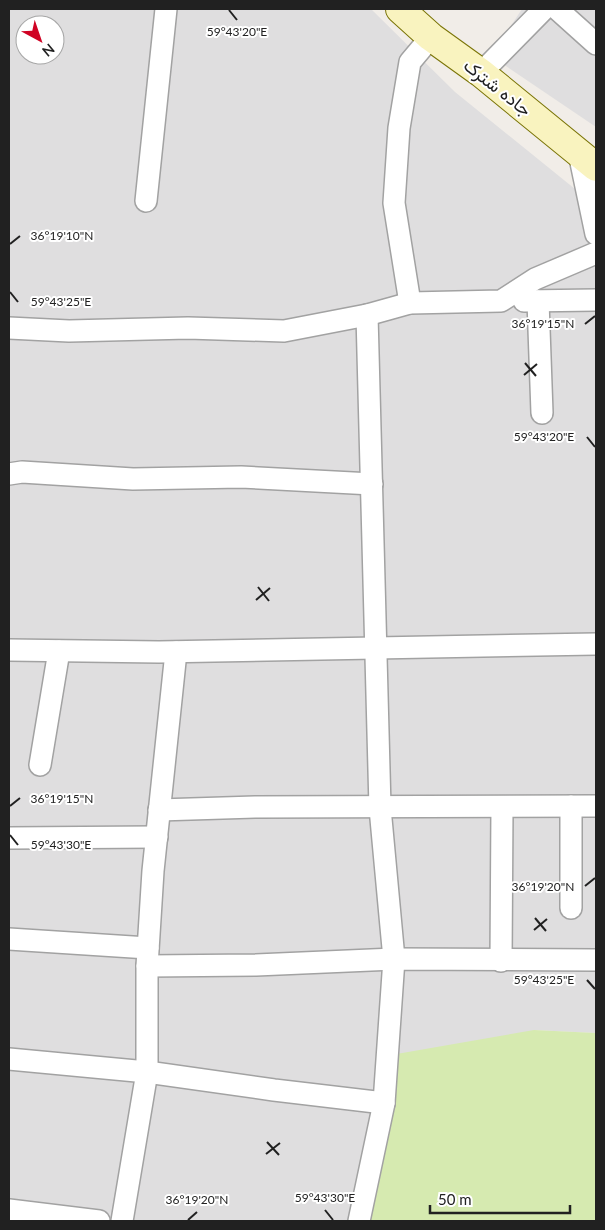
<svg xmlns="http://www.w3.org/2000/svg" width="605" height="1230" viewBox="0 0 605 1230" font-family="Lato,Vazirmatn,sans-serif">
<rect width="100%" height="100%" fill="#f1ede8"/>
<!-- residential -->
<g fill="#dfdedf" fill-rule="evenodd">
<path d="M9,9H371L455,92L596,206V1033L534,1030L363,1221H9ZM25,25H55V55H25Z"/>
<path d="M522,9H596V127L491,56Z"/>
</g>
<!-- grass -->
<path fill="#d6eab0" d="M534,1030L596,1033V1221H368L385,1056Z"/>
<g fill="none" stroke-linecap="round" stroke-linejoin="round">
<defs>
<g id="minor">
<path d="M557,9L596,44"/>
<path d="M481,73L544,9"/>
<path d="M579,153L596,234"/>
<path d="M146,201L166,9"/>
<path d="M524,301L596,300"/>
<path d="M538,301L542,413"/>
<path d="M410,303L394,203L399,128L410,62L431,37"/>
<path d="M9,328L69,331L188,328L284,331L367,315L410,303L501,301L535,279L596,253"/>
<path d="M9,474L22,472L133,479L241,477L372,484"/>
<path d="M9,650L159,652L596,644"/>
<path d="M40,765L59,651"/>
<path d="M571,806V908"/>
<path d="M159,810L255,807L596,806"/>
<path d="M9,838L157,837"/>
<path d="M9,939L148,948"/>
<path d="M501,961L502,807"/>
<path d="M147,966L256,965L394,959L596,960"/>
<path d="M9,1059L147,1072L274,1090L384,1103L394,959L380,808L367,315"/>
<path d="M9,1210L99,1221"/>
<path d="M122,1221L147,1072V966L153,871L176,652"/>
<path d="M359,1221L384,1103"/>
</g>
<path id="secondary" d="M400,9L431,37L481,73L596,167"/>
</defs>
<!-- minor casing -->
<use href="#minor" stroke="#a2a2a2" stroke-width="24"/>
<!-- secondary casing -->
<use href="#secondary" stroke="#7a7406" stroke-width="30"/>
<!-- minor -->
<use href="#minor" stroke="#fff" stroke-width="21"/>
<!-- secondary -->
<use href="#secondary" stroke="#f9f3bf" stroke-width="28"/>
</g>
<!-- ticks -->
<path fill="none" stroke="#212121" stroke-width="2" d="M229,10L237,20M10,244L20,236M10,292L18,302M585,324L595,316M525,363L536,376M524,375L537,364M587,437L595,447M258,587L269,601M256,600L270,588M10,806L20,798M10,835L18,845M585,886L595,878M535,918L546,931M534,930L547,919M587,980L595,989M267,1142L279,1155M266,1154L280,1143M325,1210L333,1220M188,1220L197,1212"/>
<g text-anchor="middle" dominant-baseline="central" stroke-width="4" stroke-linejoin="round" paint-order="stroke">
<!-- street labels -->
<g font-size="18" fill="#212121" stroke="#fff">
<text transform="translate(498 87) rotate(38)">جاده شترک</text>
</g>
</g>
<g font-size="12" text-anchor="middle" fill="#212121" stroke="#fff" stroke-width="4" stroke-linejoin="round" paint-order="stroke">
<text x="237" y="36">59°43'20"E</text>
<text x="62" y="240">36°19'10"N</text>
<text x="61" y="306">59°43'25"E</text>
<text x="543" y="328">36°19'15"N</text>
<text x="544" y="441">59°43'20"E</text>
<text x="62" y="803">36°19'15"N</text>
<text x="61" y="849">59°43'30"E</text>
<text x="543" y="891">36°19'20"N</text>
<text x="544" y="984">59°43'25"E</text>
<text x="325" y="1202">59°43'30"E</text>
<text x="197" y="1204">36°19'20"N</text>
</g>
<!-- border -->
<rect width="605" height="1230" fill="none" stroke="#212121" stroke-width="20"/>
<!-- north arrow -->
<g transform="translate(40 40) rotate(140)"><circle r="24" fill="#ffffff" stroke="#a6a6a6"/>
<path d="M0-4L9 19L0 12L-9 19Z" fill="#d00324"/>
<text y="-8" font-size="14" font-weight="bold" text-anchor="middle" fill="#212121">N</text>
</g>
<!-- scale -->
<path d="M430 1205v8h140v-8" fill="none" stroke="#212121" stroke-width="2.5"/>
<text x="438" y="1205" font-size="15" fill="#212121" stroke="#ffffff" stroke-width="4" paint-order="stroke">50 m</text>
</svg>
